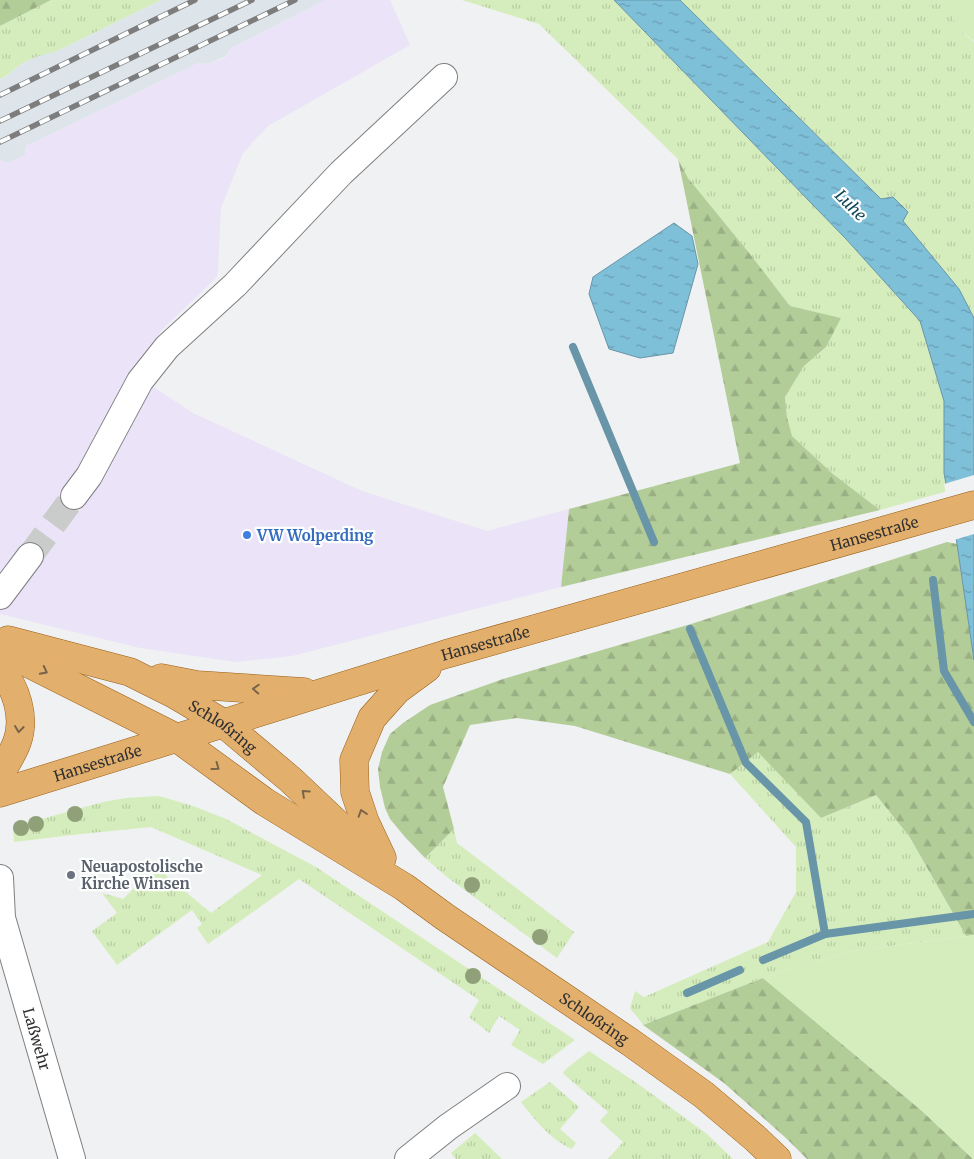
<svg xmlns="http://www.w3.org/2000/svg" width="974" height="1159" viewBox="0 0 974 1159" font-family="Merriweather,serif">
<defs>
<pattern id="grass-tufts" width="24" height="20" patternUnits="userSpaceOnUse" patternTransform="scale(1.25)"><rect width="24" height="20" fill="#d5edbc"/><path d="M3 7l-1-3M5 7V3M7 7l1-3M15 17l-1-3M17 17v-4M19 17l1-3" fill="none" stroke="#b7cca2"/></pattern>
<pattern id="forest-firs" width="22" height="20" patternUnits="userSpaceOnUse" patternTransform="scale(1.25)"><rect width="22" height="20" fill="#b3cd99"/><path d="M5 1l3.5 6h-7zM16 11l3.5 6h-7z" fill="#9ab084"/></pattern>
<pattern id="water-ripples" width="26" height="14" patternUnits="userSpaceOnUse" patternTransform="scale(1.25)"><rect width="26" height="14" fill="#7fc0d9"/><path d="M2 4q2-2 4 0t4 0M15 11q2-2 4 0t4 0" fill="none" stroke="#699db1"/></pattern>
</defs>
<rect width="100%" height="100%" fill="#f0f1f2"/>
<!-- commercial -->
<path fill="#ebe3f8" d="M325,0H390L410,45L268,126L243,153L221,208L218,270L217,277L161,331L137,376L193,413L362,491L487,531L569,509L561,587L292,656L236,662L140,648L0,614V160L7,163L25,155L26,146L198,63L208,64L226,57L231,48Z"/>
<!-- built -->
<path fill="#dde5eb" d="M161,0H325L231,48L226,56L208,64L198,63L26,146L25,155L7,163L0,160V79L7,76L20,65L40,54L57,51Z"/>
<!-- grass -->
<g fill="url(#grass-tufts)">
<path d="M51,0H161L57,51C44,54 31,58 20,65C13,70 8,76 0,79V26Z"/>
<path d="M462,0H614L846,239L920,321L944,401V473L948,491L880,510L833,474L792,436L787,417L785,397L804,366L826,347L840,318L790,306L750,254L688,178L678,159L539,24Z"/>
<path d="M680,0H942L960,30L974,42V318L959,289L903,221L893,197L881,199Z"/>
<path d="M758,751L821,818L876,795L909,836L966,936L847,952L763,978L643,1025C639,1018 634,1014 630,1008L635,991L644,997L768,942L796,892V847L730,774Z"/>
<path d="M159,796L193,806L226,819L316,867L575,1040L543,1064L511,1045L520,1030L499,1016L489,1033L469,1017L479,1000L299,879L208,944L197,928L202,924L192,910L117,965L92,931L117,913L102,893L123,899L156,867L211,913L262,875L151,827L81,834L14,842L13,827L103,802L126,798Z"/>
<path d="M454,829L457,843L574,932L557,958L447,877L425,858Z"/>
<path d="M589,1051L641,1086L707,1134L733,1159H608L623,1142L600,1121L608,1112L566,1076L563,1073L567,1068Z"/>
<path d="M550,1082L579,1107L560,1129L576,1143L572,1149C551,1140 535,1120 521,1102Z"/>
<path d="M475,1133L502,1159H456L451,1153Z"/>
</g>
<!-- forest -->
<g fill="url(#forest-firs)">
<path d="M0,0H51L0,26Z"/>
<path d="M678,159L688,178L750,254L790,306L841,318L826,347L804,366L785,397L787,417L792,436L833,474L880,510L561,587L569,509L740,463Z"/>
<path d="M947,542L957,544L974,660V935L966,936L909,836L876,795L821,818L758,752L730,774L575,726L517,718L470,725L443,787L454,829L425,858L405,837L390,819L385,808L380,787L378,769L382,752L390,734L403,723L430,705L503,679L691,624Z"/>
<path d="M763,978L921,1110L973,1159H807L787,1139L724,1083L643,1025Z"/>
</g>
<!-- park -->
<g fill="#d5edbc">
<path d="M942,0H974V41L960,30Z"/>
<path d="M974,935V1159H973L921,1110L763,978L847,952Z"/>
</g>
<!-- water -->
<g fill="url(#water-ripples)" stroke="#6895a7">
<path d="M614,0H680L881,199L893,197L908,212L903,221L959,289L974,318V660L957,544L944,473V401L920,321L846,239Z"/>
<path d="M674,223L692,236L698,264L673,353L640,358L609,349L589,294L593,277Z"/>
</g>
<!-- pier -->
<path fill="#f0f1f2" d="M974,475V534L954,540L944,484Z"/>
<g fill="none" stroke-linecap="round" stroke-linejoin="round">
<!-- stream -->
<g stroke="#6895a7" stroke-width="8">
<path d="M573,347L654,542"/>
<path d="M933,580L944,671L974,722"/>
<path d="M690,629L746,763L806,822L825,934L974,914"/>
<path d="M763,960L825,934"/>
<path d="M687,993L740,970"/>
</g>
<!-- minor-tunnel -->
<path stroke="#cacbcb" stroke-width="26" stroke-dasharray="26 13" stroke-linecap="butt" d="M30,556L74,496"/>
<defs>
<g id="minor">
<path d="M74,496L89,476L140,381L167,347L235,285L341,173L444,77"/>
<path d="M0,596L30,556"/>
<path id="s1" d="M0,878L2,918L72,1159"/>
<path d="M408,1159L448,1127L507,1086"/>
</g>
<g id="major">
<path id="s2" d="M8,640L130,672L174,694L223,723L291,780L366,851"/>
<path id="s3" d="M0,649L177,738L265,802L404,887L445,917L630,1042L704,1095L756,1139L777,1159"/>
<path d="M0,668C16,688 26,717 17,742C13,753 6,764 0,774"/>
<path d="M161,678L197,685L304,692"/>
<path id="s4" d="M0,793L446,654L974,505"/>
<path d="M382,858L365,822L355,792L354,760L372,718L397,690L427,668"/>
</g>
</defs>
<!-- minor casing -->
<use href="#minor" stroke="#7e7f80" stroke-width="28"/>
<!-- major casing -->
<use href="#major" stroke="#986019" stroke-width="29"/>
<!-- minor -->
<use href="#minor" stroke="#fff" stroke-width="26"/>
<!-- major -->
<use href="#major" stroke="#e3af6d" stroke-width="28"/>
<defs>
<g id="rail">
<path d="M0,95L195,0"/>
<path d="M0,121L252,0"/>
<path d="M0,142L295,0"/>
</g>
</defs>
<!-- rail casing -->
<use href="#rail" stroke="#7d7d7d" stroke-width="5.5"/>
<!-- rail -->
<use href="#rail" stroke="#feffff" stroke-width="4" stroke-dasharray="11" stroke-linecap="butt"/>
</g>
<!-- trees -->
<g fill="#90a17a">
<circle cx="75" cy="814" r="8"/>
<circle cx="36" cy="824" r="8"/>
<circle cx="21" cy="828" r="8"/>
<circle cx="472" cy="885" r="8"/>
<circle cx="540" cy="937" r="8"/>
<circle cx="473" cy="976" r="8"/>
</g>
<!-- one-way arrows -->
<defs><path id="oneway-chevron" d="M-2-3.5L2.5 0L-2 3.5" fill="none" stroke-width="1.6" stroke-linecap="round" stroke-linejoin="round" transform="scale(1.25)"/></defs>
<g stroke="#786349">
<use href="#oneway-chevron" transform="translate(44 671) rotate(27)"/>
<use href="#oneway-chevron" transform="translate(256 689) rotate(-177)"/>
<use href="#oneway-chevron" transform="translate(19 729) rotate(97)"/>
<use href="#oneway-chevron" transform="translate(216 767) rotate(36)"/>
<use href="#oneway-chevron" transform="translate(305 793) rotate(-138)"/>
<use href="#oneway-chevron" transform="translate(362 813) rotate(-108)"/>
</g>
<!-- markers -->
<circle fill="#3f7fe0" stroke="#feffff" stroke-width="2" cx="247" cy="535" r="5"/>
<circle fill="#6b7280" stroke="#feffff" stroke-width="2" cx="71" cy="875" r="5"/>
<g text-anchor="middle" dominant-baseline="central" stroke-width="4.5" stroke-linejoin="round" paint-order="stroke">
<!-- street labels -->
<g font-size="15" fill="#313131" stroke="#feffff">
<text stroke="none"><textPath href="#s4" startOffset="912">Hansestraße</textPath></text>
<text stroke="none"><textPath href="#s4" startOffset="508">Hansestraße</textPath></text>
<text stroke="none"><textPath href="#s2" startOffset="234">Schloßring</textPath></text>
<text stroke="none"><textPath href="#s4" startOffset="102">Hansestraße</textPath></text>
<text stroke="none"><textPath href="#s3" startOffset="701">Schloßring</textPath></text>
<text stroke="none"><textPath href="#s1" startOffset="166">Laßwehr</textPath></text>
</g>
<!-- shop labels -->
<g font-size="15" font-weight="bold" fill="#366cbe" stroke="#feffff" text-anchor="start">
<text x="257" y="535">VW Wolperding</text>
</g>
<!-- worship labels -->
<g font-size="15" font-weight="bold" fill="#5b616d" stroke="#feffff" text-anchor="start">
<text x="81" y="866">Neuapostolische<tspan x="81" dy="17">Kirche Winsen</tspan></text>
</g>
<!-- water labels -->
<g font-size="16" font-style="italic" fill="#10475a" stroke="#feffff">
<text transform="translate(851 205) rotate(45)">Luhe</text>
</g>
</g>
</svg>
